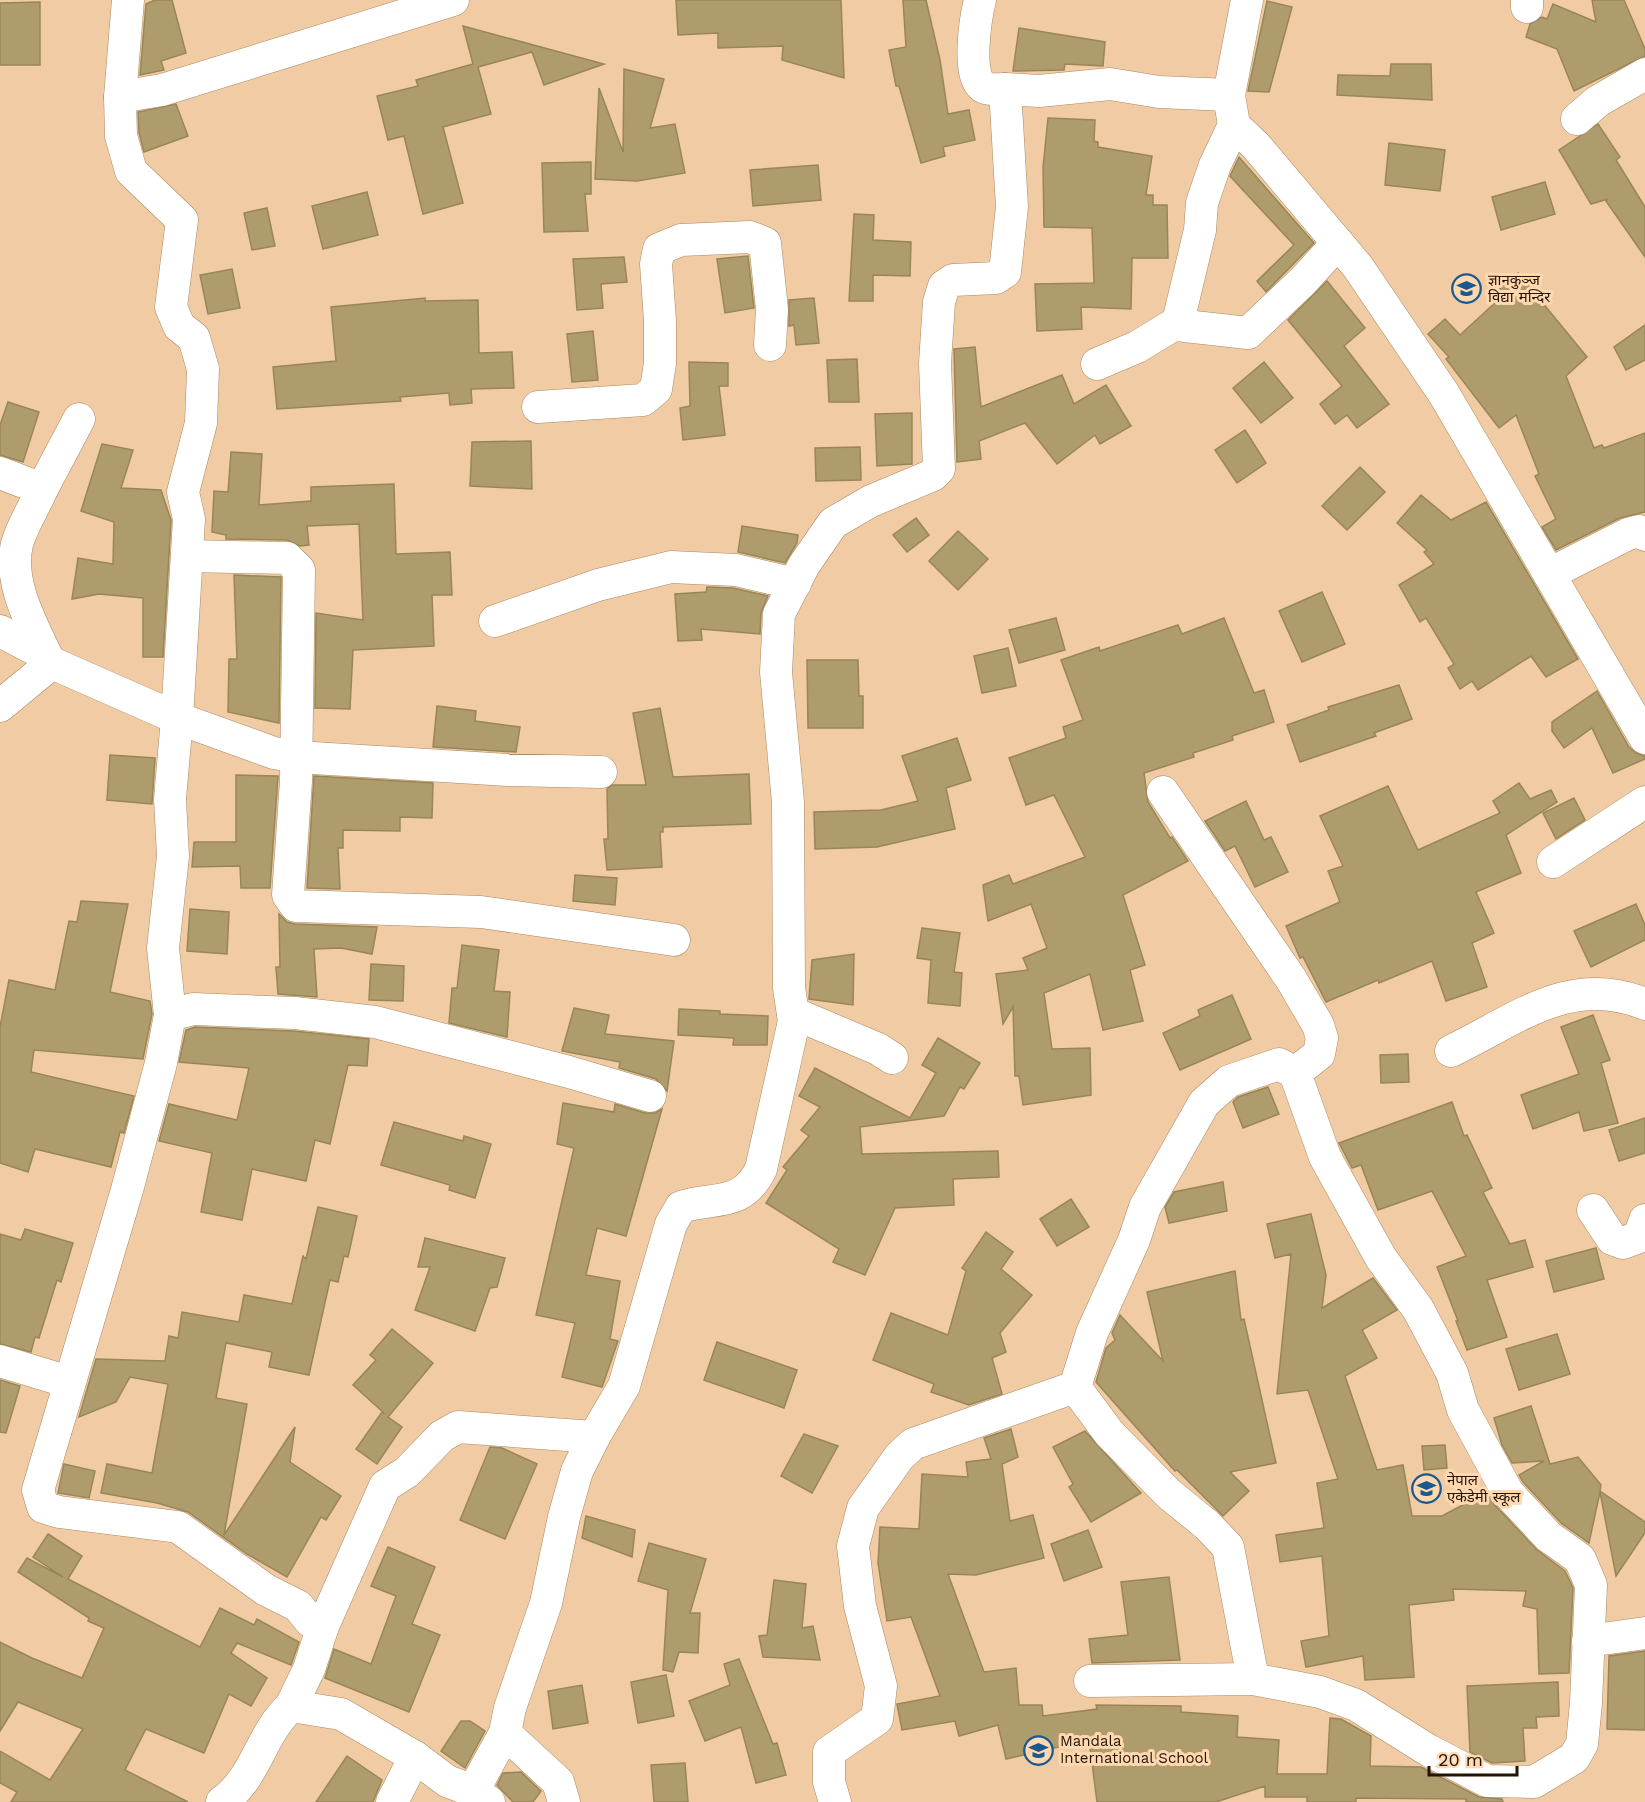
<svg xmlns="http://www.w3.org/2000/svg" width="1645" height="1802" viewBox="0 0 1645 1802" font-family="'Work Sans','Noto Sans Devanagari',sans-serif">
<rect width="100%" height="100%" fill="#f1cba3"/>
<!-- building -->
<g fill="#af9c6c" stroke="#998657" stroke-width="1.5">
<path d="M155,0H172L186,53L161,61L164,70L140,75L146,4Z"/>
<path d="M676,0H841L844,78L782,60L783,46L718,48V33L678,35Z"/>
<path d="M903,0H926L940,60L948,114L969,110L975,140L943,147L945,156L921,163L899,86H896L889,50L906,47Z"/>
<path d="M1592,0H1624L1645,49V56L1574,91L1557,49L1526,37L1530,24L1542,17L1547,19L1553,4L1596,22Z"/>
<path d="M1267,1L1292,7L1269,92L1248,91Z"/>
<path d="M40,2V65H0V3Z"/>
<path d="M463,26L604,64L544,85L532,52L478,67L491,114L443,127L463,203L423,214L404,136L388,140L377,96L418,86L416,80L473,64Z"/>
<path d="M1019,28L1105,42L1103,66L1065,64L1064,70L1013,71Z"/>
<path d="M1391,64H1431L1432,100L1337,95L1338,75L1390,76Z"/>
<path d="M624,69L664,79L650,128L675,124L685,173L637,181L595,179L599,88L623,152Z"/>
<path d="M176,104L188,136L144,152L139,133L138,112Z"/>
<path d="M1048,118L1095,120L1094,141L1098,142V147L1152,156L1146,195H1153V205H1167L1168,258H1132L1131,309L1081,307L1082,329L1037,331L1035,284L1094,283L1092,228L1044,227L1043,167Z"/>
<path d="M1598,124L1620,157L1616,160L1645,207V257L1606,201L1608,199L1591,204L1559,150Z"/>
<path d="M1389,143L1445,150L1440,191L1385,185Z"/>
<path d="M1239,157L1314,243L1266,292L1257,281L1294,245L1230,176Z"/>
<path d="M591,162V194H585L588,231L544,232L542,163Z"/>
<path d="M818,165L821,200L753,206L750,170Z"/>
<path d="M1545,182L1555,214L1501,230L1492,197Z"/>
<path d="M367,192L378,235L323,249L312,206Z"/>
<path d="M267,208L275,246L252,250L244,213Z"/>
<path d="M854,214L874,215L873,240L911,242L910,276L873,275V301H849Z"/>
<path d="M748,256L754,308L725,313L717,259Z"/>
<path d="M624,257L627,282L601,284L603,308L577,310L573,259Z"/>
<path d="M232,269L240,308L208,314L200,275Z"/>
<path d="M1518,273L1587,357L1566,376L1594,448L1602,445L1604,448L1645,433V512L1620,518L1556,550L1542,527L1556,519L1535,476L1539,474L1516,415L1499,428L1446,359L1449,357L1428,334L1445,319L1460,335L1497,301L1492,295Z"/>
<path d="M1327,281L1365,328L1344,346L1389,404L1357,428L1347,415L1335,424L1320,404L1342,386L1288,320Z"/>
<path d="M425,298V301L478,300L479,353L512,352L514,388L471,389L472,403L450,405L449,393L400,397L401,401L277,409L273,367L336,361L331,307Z"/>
<path d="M814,298L819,343L796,345L794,325L789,326V300Z"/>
<path d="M1645,325V360L1626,370L1614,347Z"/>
<path d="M593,331L598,380L572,382L567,334Z"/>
<path d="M975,347L981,407L1062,375L1074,404L1106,385L1131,426L1100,444L1095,435L1057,464L1025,423L979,441L981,459L957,462L954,349Z"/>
<path d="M857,359L859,402H829L827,360Z"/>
<path d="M689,362L728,363V386H719L725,435L683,440L680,408L690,406Z"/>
<path d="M1264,362L1293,398L1261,423L1233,388Z"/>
<path d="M8,402L39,412L23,462L0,455V425Z"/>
<path d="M912,413V464L877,466L875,414Z"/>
<path d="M1245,430L1266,463L1237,483L1215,450Z"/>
<path d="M531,441L532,489L470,486L472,442Z"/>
<path d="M102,444L133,450L121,488L161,490L171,520L163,657H143V598L99,594L72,599L78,558L113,564L114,522L81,511Z"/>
<path d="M860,447L861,480L816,481L815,448Z"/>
<path d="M231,452L262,454L259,505L311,501V487L394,484L396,554L450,552L452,595H432L434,646L353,650L350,709L315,708L316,613L363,620L359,524L307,526L309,545L300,546L287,540L226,539V535L212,532L214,491L228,492Z"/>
<path d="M1360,467L1385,492L1347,530L1322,506Z"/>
<path d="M1421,495L1451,520L1486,502L1578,659L1546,677L1531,656L1478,690L1472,681L1460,689L1448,668L1454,664L1426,618L1420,622L1399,585L1434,564L1424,552L1427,550L1397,523Z"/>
<path d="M916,518L929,535L907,552L893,535Z"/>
<path d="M742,526L798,535L797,543L785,563L738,552Z"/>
<path d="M958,531L988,559L958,590L929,561Z"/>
<path d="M234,575L281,577L279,723L228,712L229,659H237Z"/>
<path d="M707,587L733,588L768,596L761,613L760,634L701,629L702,640L678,641L675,594L706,592Z"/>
<path d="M1322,592L1345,644L1302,662L1279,611Z"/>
<path d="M1056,618L1065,650L1019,663L1009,630Z"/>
<path d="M1224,618L1254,693L1264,690L1274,722L1232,736L1233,740L1193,753L1194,757L1144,773L1148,802L1170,838L1172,837L1188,861L1123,895L1145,965L1130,970L1143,1021L1103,1030L1090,974L1044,993L1052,1049L1090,1048L1091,1095L1023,1105L1019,1076H1015L1013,1007L1003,1024L996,974L1028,970L1023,958L1047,948L1031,904L988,921L983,885L1009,875L1013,884L1085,857L1054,795L1026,805L1009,758L1066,738L1063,727L1083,720L1061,660L1099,647L1100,651L1178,625L1182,634Z"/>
<path d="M1008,648L1016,686L982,693L974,656Z"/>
<path d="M807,660H858L859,696H863V728H808Z"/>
<path d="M1399,685L1412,719L1374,733L1376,736L1300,762L1287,725L1329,710L1328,707Z"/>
<path d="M1597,691L1629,747L1636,753L1645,756V759L1613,773L1592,728L1564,748L1552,731V722Z"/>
<path d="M437,706L476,711L475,721L520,727L516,752L433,747Z"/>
<path d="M660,708L673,777L749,774L751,824L663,827V832H660L662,867L607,870L604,839H608L607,789L612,785H646L633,713Z"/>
<path d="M957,738L971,780L946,788L955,829L877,847L815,849L814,812L881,810L918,801L902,756Z"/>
<path d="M110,755L155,758L152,804L107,800Z"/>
<path d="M236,775L278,776L270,888H241L240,866L192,867L194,842H236Z"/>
<path d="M314,776L433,783L432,818L400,817V831L343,830V848H338L340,889L307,888Z"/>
<path d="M1519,783L1530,799L1551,790L1557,802L1506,835L1521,873L1476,892L1494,933L1472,943L1487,987L1446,1001L1432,961L1379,983L1378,980L1326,1002L1303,957L1300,958L1286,926L1340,902L1328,871L1343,866L1320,816L1388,786L1418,850L1500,813L1493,801Z"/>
<path d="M1574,798L1585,820L1556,839L1543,813Z"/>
<path d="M1246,801L1264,840L1271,837L1288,872L1255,887L1235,846L1225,851L1205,821Z"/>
<path d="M575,875L617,878L615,905L573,901Z"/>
<path d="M81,901L128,904L110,992L150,1001L152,1014L143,1059L34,1050L31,1072L134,1096L124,1133L120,1132L111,1167L35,1149L28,1172L0,1163V1027L9,980L55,990L69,921L77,922Z"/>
<path d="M1636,904L1645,925V940L1591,967L1574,931Z"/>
<path d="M190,909L229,912L227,954L187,951Z"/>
<path d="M279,914L287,922L295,924L377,927L372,954L341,948L314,949L317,997L278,994L276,967H280Z"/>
<path d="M922,928L960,933L954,972L962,973L960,1006L928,1003L931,960L917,958Z"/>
<path d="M462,945L499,950L494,991L510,992L507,1037L449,1023L452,988H457Z"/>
<path d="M854,954L853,1005L809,999L812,960Z"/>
<path d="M371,964L404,966L403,1001L369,1000Z"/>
<path d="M1232,995L1251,1039L1180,1070L1163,1033L1200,1016L1198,1010Z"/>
<path d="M574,1008L609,1015L605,1034L674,1041L667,1091L656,1079L619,1068L620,1062L562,1051Z"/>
<path d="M679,1009L720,1011V1014L768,1016L767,1045H733L734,1038L678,1035Z"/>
<path d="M1593,1015L1610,1060L1601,1063L1618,1123L1584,1131L1579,1112L1533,1129L1521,1095L1579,1074L1561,1027Z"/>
<path d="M195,1027L294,1031L369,1039L367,1066L348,1065L330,1144L315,1140L306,1181L252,1169L242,1220L201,1212L212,1153L159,1141L169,1104L237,1120L249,1068L179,1062L186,1030Z"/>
<path d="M938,1038L980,1063L964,1089L960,1087L944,1116L860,1127L862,1154L998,1151L999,1177L953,1179L954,1205L895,1208L865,1275L833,1262L839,1249L766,1203L787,1170L783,1167L809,1136L801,1130L820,1107L799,1096L815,1068L910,1118L936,1073L922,1065Z"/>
<path d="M1408,1054L1409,1082L1381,1083L1380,1055Z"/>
<path d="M1268,1087L1279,1114L1243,1128L1233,1102L1238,1097Z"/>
<path d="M1452,1102L1464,1136L1467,1135L1492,1188L1483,1192L1510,1244L1525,1240L1533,1267L1487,1280L1507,1337L1467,1350L1456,1321H1458L1437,1267L1466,1256L1432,1191L1378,1210L1361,1165L1352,1168L1339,1143Z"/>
<path d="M563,1103L614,1112L615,1104L645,1113H655L662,1109L626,1236L597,1228L586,1275L620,1281L610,1339L618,1341L602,1387L562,1377L575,1323L536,1315L574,1148L557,1144Z"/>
<path d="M1645,1118V1153L1619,1161L1609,1130Z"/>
<path d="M394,1122L463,1141L464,1136L491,1144L475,1198L449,1190L450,1185L381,1165Z"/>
<path d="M1223,1182L1227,1211L1169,1223L1165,1207L1174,1192Z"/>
<path d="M1071,1199L1089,1227L1057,1246L1040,1219Z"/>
<path d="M318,1207L357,1216L348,1257L344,1256L338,1282L330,1280L309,1375L269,1367L272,1352L226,1343L216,1398L247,1404L224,1535L295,1427L290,1462L341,1496L326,1520L321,1517L287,1577L247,1554L188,1512L157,1503L101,1493L107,1464L152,1473L168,1384L130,1377L116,1402L79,1417L96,1359L165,1361L169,1336L178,1338L182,1312L239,1322L244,1295L292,1304L303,1256L306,1259Z"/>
<path d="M1311,1214L1326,1275L1322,1308L1373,1278L1397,1310L1362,1330L1377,1358L1345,1376L1377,1470L1403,1465L1412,1516H1442L1487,1492L1495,1505L1536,1549L1565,1571L1573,1588L1569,1673L1539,1674L1537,1609L1523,1606L1526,1591L1453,1589L1454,1600L1409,1605L1414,1677L1365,1680L1363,1656L1306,1667L1301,1641L1329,1636L1322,1556L1280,1562L1276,1535L1324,1528L1317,1483L1338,1479L1308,1390L1277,1394L1291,1254L1275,1258L1267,1224Z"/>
<path d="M25,1229L73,1243L61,1282L57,1280L39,1338L35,1337L31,1352L0,1344V1234L21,1240Z"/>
<path d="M986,1232L1013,1252L1001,1269L1032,1295L1000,1333L1006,1352L992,1358L1002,1394L969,1405L931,1392L934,1384L873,1360L891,1313L948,1335L966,1271L962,1268Z"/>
<path d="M425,1238L505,1258L497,1287L490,1288L475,1331L415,1310L430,1267H418Z"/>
<path d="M1596,1248L1604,1279L1554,1292L1546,1261Z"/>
<path d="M1235,1271L1241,1320L1244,1319L1276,1463L1230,1472L1249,1491L1223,1516L1177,1470L1175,1471L1096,1382L1106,1348L1115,1340L1112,1333L1120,1315L1163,1361L1147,1292Z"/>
<path d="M392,1329L433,1363L388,1417L402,1427L377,1464L356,1449L382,1412L385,1414L353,1385L376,1360L370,1355Z"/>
<path d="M1557,1334L1570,1374L1519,1390L1506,1349Z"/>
<path d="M717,1342L797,1370L784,1408L704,1380Z"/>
<path d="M0,1380L20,1386L6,1433L0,1432Z"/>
<path d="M1531,1406L1550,1464L1578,1457L1601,1485L1600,1491L1645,1522V1533L1616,1576L1600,1492L1589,1543L1561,1523L1523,1482L1519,1475L1544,1461L1512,1463L1502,1445L1494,1418Z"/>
<path d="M1011,1429L1018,1457L1002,1464L1010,1521L1033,1515L1044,1558L976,1575L948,1574L984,1672L1016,1668L1019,1705H1042L1043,1716L1097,1709L1096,1705L1181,1706V1712L1238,1716L1237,1737L1279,1740L1277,1774H1327L1330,1718L1341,1719L1371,1736L1370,1766L1421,1767L1479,1797L1502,1799L1503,1802H1466V1799L1356,1798V1802H1307V1797H1265V1786L1216,1802H1097L1089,1740L1006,1759L998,1725L959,1736L955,1721L902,1730L897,1704L940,1696L911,1617L887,1621L878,1563L880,1527L919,1529L922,1474L968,1477L966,1462L991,1459L984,1438Z"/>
<path d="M1085,1431L1141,1493L1091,1522L1069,1487L1073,1484L1053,1447Z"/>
<path d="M804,1434L838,1446L812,1493L781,1476Z"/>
<path d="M1445,1445L1447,1468L1424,1470L1422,1446Z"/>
<path d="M490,1447L502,1448L537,1464L505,1539L460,1520Z"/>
<path d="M64,1464L95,1471L89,1498L58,1493Z"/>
<path d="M586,1516L635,1530L632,1557L582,1538Z"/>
<path d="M1088,1530L1102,1567L1064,1581L1051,1544Z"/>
<path d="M48,1534L82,1556L68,1579L200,1647L220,1608L254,1625L257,1619L299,1642L291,1665L237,1643L231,1653L267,1678L251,1706L229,1694L204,1753L146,1729L125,1770L188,1802H11L17,1792L0,1783V1751L50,1780L83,1729L18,1702L0,1731V1642L32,1658L82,1678L104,1628L88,1621L89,1618L18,1572L27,1558L63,1577L33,1557Z"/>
<path d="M649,1543L706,1559L690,1613H700L698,1653L679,1652L673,1672L663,1670L668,1590L638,1581Z"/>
<path d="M388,1547L435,1567L412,1624L440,1635L409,1712L325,1678L334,1649L371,1664L396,1596L371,1586Z"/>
<path d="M1169,1577L1180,1660L1092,1663L1089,1639L1128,1635L1121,1582Z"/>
<path d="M774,1580L806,1584L802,1628L813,1626L820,1660L763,1657L759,1636L767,1635Z"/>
<path d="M1645,1651V1730L1607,1729L1609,1656Z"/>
<path d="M739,1659L773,1744L777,1743L786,1775L756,1783L741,1727L705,1741L689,1701L730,1685L724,1664Z"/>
<path d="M666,1675L674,1716L638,1723L631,1682Z"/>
<path d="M1558,1682L1559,1716L1536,1717L1537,1728H1523L1525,1761L1492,1763L1470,1752L1467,1686Z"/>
<path d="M582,1685L588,1723L553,1729L548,1691Z"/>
<path d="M461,1721H470L485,1731L465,1768L441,1751Z"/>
<path d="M347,1756L382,1780L373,1802H316Z"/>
<path d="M685,1763L688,1802H654L651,1765Z"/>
<path d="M521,1772L541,1791L533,1802H513L497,1785L503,1773Z"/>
</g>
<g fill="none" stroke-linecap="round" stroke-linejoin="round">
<defs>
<g id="street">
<path d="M1247,0L1229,95L1234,125L1256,146L1358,267L1444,394L1645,738"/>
<path d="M1527,7V0"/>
<path d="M1005,89L1039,91L1110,84L1159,92L1229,95"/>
<path d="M120,97L128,0"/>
<path d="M1577,119L1598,101L1645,74"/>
<path d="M1178,322L1185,326L1248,333L1303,281L1338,243"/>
<path d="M1097,364L1137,347L1178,322L1200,230L1202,203L1215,165L1234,125"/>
<path d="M538,407L643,400L656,389L660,363V321L656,264L659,249L681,240L750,237L765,243L772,309L770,345"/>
<path d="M0,473L42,489C35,506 22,526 17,544C8,582 31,622 46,655"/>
<path d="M42,489L79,419"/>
<path d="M187,556L287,558L299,570L296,781L288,895L296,906L481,912L674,940"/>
<path d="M1549,574L1628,534L1639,531L1645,535"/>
<path d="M495,621L598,585L671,567L736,570L795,584"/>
<path d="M0,631L46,655L52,663L177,718L189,519L183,492L201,423L203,369L194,338L179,326L171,307L182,220L131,171L121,136L120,97L162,90L453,0"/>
<path d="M0,706L52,663"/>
<path d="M1163,792L1291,979L1318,1025L1322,1038L1319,1054L1295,1073"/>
<path d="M1553,862L1645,802"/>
<path d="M793,1013L878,1049L892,1058"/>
<path d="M170,1015L193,1009L295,1013L375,1022L569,1072L650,1096"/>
<path d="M1451,1051C1516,1020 1570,973 1645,1004"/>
<path d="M1593,1210L1612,1239L1623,1243L1639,1237L1645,1220"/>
<path d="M0,1361L69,1382"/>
<path d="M1075,1387L1092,1333L1134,1240L1145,1207L1204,1103L1229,1081L1279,1064L1295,1073L1325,1157L1381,1258L1418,1309L1452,1373L1463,1410L1508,1493L1549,1537L1580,1559L1591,1585L1586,1703L1582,1744L1574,1758L1534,1782L1487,1781L1428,1750L1356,1705L1320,1692L1253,1679L1090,1681"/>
<path d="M1075,1387L1109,1433L1169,1494L1207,1525L1228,1547L1253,1679"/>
<path d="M323,1626L385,1486L407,1472L442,1436L458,1427L594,1437L624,1386L671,1224L681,1207C715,1196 742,1208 761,1169L794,1021L789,988L788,802L776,672L779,614L804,565L833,523L871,501L933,475L939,469L935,363L939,302L944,286L953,280L996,278L1005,272L1012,207L1005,89C999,89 990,90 985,88C965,80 976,16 980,0"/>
<path d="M1588,1641L1645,1633"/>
<path d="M291,1706L309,1669L323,1626L310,1621L298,1606L266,1590L178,1527L59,1512L43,1507L38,1490L127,1190L161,1063L170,1015L163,948L173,856L170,799L177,718L274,753L297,757L508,770L601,772"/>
<path d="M222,1802C257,1777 259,1736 291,1706L341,1714L415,1757L447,1781L473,1791L489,1802"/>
<path d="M392,1802L415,1757"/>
<path d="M473,1802V1791L505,1733"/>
<path d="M564,1802L558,1782L505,1733L510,1708L546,1603L564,1517L577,1471L594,1437"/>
<path d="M835,1802L829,1782V1752L877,1719L881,1686L860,1606L853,1546L863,1508L899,1457L913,1444L1075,1387"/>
</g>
</defs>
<!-- street casing -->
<use href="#street" stroke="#ab8861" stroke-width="33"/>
<!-- street -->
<use href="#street" stroke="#fff" stroke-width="32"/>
</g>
<!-- icons -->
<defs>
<symbol id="school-ring" viewBox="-11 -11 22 22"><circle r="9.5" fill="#ffd8b0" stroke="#19598f" stroke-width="1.5"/><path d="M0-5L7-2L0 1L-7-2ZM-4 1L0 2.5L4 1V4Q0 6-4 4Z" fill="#19598f"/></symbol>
</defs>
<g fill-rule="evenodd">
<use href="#school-ring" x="1450" y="272" width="33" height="33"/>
<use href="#school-ring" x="1410" y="1472" width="33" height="33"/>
<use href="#school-ring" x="1022" y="1734" width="33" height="33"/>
</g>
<g text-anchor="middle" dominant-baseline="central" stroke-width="6" stroke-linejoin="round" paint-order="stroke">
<!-- poi labels -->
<g font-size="15" fill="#231506" stroke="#ffd8b0" text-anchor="start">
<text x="1488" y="280">ज्ञानकुञ्‍ज<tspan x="1488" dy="17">विद्या मन्दिर</tspan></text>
<text x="1447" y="1480">नेपाल<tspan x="1447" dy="17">एकेडेमी स्कूल</tspan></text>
<text x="1060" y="1741">Mandala<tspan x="1060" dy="17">International School</tspan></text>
</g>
</g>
<!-- scale -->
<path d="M1429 1766v9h88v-9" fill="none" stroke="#231506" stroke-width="3"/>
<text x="1438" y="1766" font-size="18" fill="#231506" stroke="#ffd8b0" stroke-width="4.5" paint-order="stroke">20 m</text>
</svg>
